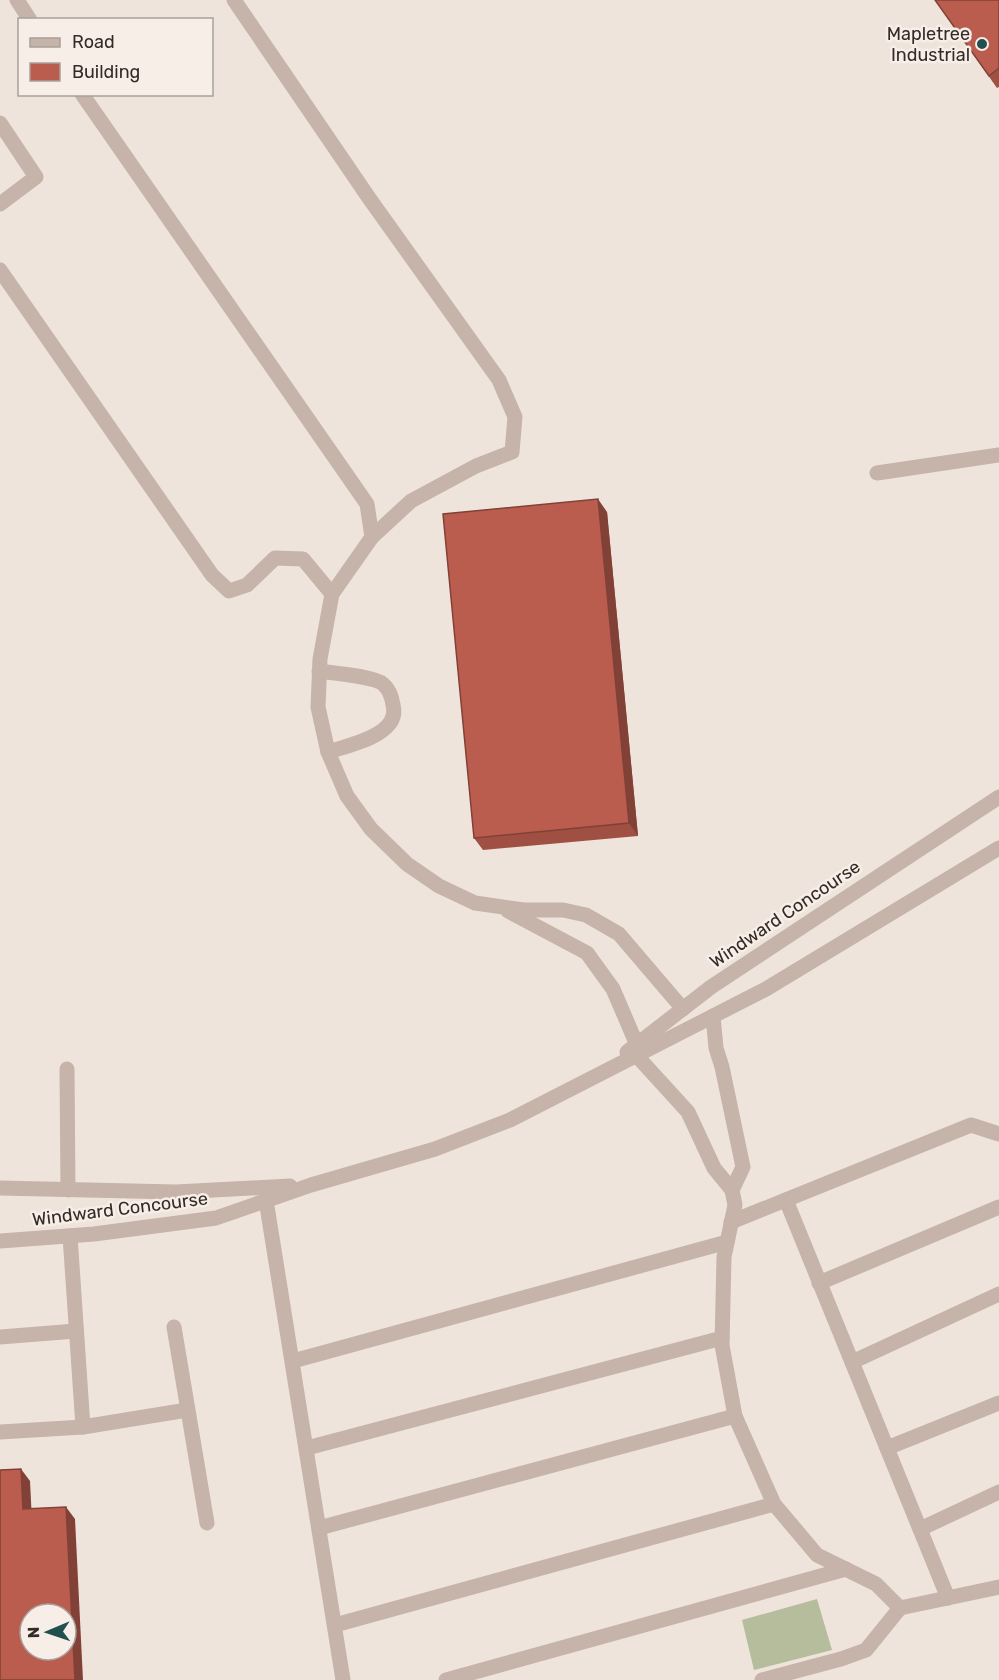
<svg xmlns="http://www.w3.org/2000/svg" width="999" height="1680" viewBox="0 0 999 1680" font-family="Rubik,sans-serif">
<rect width="100%" height="100%" fill="#efe4db"/>
<!-- green -->
<path fill="#b5bd9d" d="M817,1599L832,1650L754,1670L742,1620Z"/>
<g fill="none" stroke-linecap="round" stroke-linejoin="round">
<!-- minor -->
<g stroke="#c6b3a9" stroke-width="15">
<path d="M17,0L30,20"/>
<path d="M234,0L369,198L499,380L515,417L512,452L476,466L411,501L372,537"/>
<path d="M82,94L367,504L372,537L332,594L320,659L318,707L328,752L347,796L371,829L407,864L439,886L475,903L524,910H563L586,915L619,934L683,1009"/>
<path d="M0,123L36,177L0,204"/>
<path d="M0,270L212,575L229,591L247,585L275,558L303,559L332,594"/>
<path d="M877,473L999,455"/>
<path d="M319,671C332,673 374,676 383,684C389,689 392,698 393,705C401,735 349,745 328,752"/>
<path d="M508,911L587,953L613,989L637,1045"/>
<path d="M627,1052L711,987L999,797"/>
<path d="M636,1055L688,1112L714,1168L732,1190L743,1167L722,1067L716,1048L713,1016"/>
<path d="M67,1069L68,1190"/>
<path d="M0,1188L176,1192L290,1186"/>
<path d="M732,1190L735,1205L724,1257L722,1345L735,1416L774,1504L817,1555L876,1584L900,1608L866,1650L841,1659L762,1680"/>
<path d="M266,1200L343,1680"/>
<path d="M786,1200L948,1598"/>
<path d="M731,1222L971,1125L999,1134"/>
<path d="M70,1236L83,1427L187,1410"/>
<path d="M0,1241L94,1234L216,1218L311,1185L435,1149L510,1120L766,989L999,848"/>
<path d="M819,1283L999,1207"/>
<path d="M174,1327L207,1523"/>
<path d="M0,1337L76,1331"/>
<path d="M293,1361L727,1242"/>
<path d="M852,1362L999,1294"/>
<path d="M0,1432L83,1427"/>
<path d="M307,1448L722,1338"/>
<path d="M887,1448L999,1403"/>
<path d="M319,1528L735,1416"/>
<path d="M920,1529L999,1492"/>
<path d="M900,1608L999,1587"/>
<path d="M335,1625L774,1504"/>
<path d="M446,1680L846,1569"/>
</g>
</g>
<!-- wall -->
<g fill="#a05043">
<path d="M935,0H999V87L997,88Z"/>
<path d="M607,512L638,836L483,850L474,838Z"/>
</g>
<!-- shaded-wall -->
<g fill="#824137">
<path d="M598,499L607,512L638,836L629,823Z"/>
<path d="M21,1469L30,1481L32,1521L23,1509Z"/>
<path d="M66,1507L75,1519L83,1680H75Z"/>
</g>
<!-- building -->
<g fill="#ba5d4e" stroke="#824137" stroke-width="1.5" fill-rule="evenodd">
<path d="M935,0H999V68L989,76Z"/>
<path d="M598,499L629,823L474,838L443,514Z"/>
<path d="M21,1469L23,1509L66,1507L75,1680H0V1470ZM30,1614H66V1650H30Z"/>
</g>
<!-- markers -->
<circle fill="#21514f" stroke="#f7eee7" stroke-width="2" cx="982" cy="44" r="6"/>
<g text-anchor="middle" dominant-baseline="central" stroke-width="5" stroke-linejoin="round" paint-order="stroke">
<!-- poi labels -->
<g font-size="18" fill="#342a28" stroke="#f7eee7" text-anchor="end">
<text x="970" y="34">Mapletree<tspan x="970" dy="21">Industrial</tspan></text>
</g>
<!-- street labels -->
<g font-size="18" fill="#342a28" stroke="#f7eee7">
<text transform="translate(785 914) rotate(-34)">Windward Concourse</text>
<text transform="translate(120 1209) rotate(-7)">Windward Concourse</text>
</g>
</g>
<!-- legend -->
<rect x="18" y="18" width="195" height="78" fill="#f7eee7" stroke="#a9a09b" stroke-width="1.5"/>
<rect x="30" y="38" width="30" height="9" fill="#c6b3a9" stroke="#a9a09b" stroke-width="1.5"/>
<text x="72" y="48" font-size="18" fill="#342a28">Road</text>
<rect x="30" y="63" width="30" height="18" fill="#ba5d4e" stroke="#a9a09b" stroke-width="1.5"/>
<text x="72" y="78" font-size="18" fill="#342a28">Building</text>
<!-- north arrow -->
<g transform="translate(48 1632) rotate(268)"><circle r="28" fill="#f7eee7" stroke="#a9a09b" stroke-width="1.5"/>
<path d="M0-4.5L10 22L0 15L-10 22Z" fill="#21514f"/>
<text y="-9" font-size="16" font-weight="bold" text-anchor="middle" fill="#342a28">N</text>
</g>
</svg>
